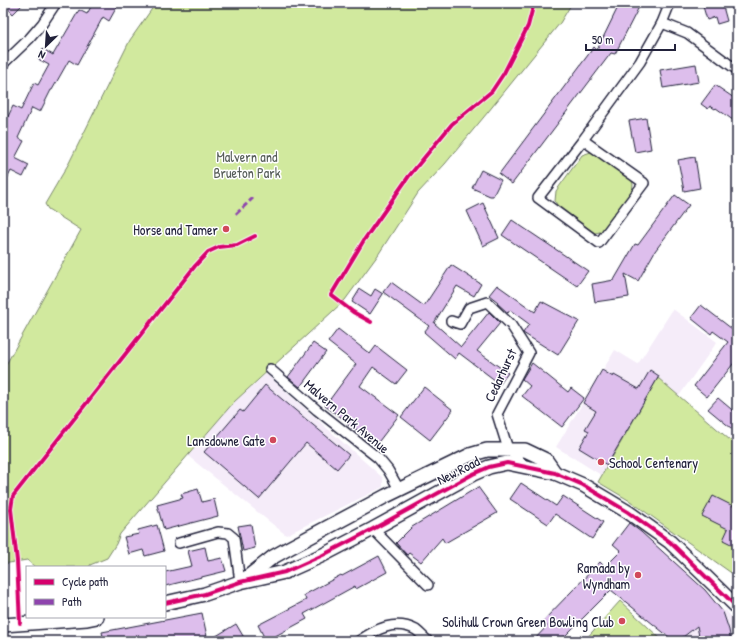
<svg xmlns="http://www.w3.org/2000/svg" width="740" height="644" viewBox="0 0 740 644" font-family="'Patrick Hand',sans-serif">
<rect width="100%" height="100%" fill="#fff"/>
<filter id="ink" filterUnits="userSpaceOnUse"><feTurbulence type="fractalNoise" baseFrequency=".025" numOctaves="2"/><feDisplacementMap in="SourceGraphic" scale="8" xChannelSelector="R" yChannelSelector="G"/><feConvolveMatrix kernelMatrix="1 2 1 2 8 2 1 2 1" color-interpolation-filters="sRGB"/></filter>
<g filter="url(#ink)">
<!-- built -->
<g fill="#f5ecf9">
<path d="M673,309L717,342L679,396L658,378L601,475L556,447L615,350L638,364Z"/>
<path d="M266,374L383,478V487L286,535L188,456L234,402Z"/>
<path d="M726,610L737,625V641H680L690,631Z"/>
<path d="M390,635L410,639L413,641H378Z"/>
</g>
<!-- green -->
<g fill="#d1e99e" stroke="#7a866c">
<path d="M156,3H572L560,23L488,112L445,164L418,193L378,255L345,300L234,402L120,534L116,544L107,558L90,565V567H35L27,560L3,564V370L81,230L48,209L45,204L69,163L130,40Z"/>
<path d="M591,152L596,153L631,179L633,184L632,193L605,231L595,233L557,205L555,201L556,191L582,155Z"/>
<path d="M658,378L737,446V577L630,501L598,482Z"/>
<path d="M620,601L663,641H584Z"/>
</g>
<!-- building -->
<g fill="#ddbeec" stroke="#22223b">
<path d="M3,3H24L13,14Z"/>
<path d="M93,3H119L109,21L103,17L77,65L69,60L52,90H51L40,112L32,108L18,138L24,141L15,158L29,165L23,177L11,171L3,187V127L13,106L21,110L34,83L38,85L49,65L38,59L43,49L53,55L79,10L87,14Z"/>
<path d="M620,3H641L615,54L611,53L512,184L499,174L594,47L597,50Z"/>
<path d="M702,3H722L727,21L717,24L715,17L707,20Z"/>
<path d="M696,64L699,82L663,88L660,70Z"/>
<path d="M715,85L737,100V123L716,108L715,109L710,106L708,109L701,104Z"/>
<path d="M646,118L651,149L635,152L629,121Z"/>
<path d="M695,157L700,188L684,191L678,160Z"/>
<path d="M481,170L501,180L493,196H490L472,188Z"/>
<path d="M675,195L689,205L655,251L638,281L625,274L629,297L595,302L592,284L614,280L635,244L638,245Z"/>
<path d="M483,203L499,238L483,246L467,211Z"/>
<path d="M512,220L588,271L577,286L502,235Z"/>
<path d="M451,265L481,284L474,296L457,286L434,323L461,347L489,312L500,323L477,351L508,373L500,384L459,353L455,359L424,332L429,326L383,292L391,282L424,306Z"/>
<path d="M497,285L535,312L541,301L579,321L558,355L523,333L529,324L510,310L508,313L497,303L498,302L489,295Z"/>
<path d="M360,289L371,296L375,289L383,294L370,314L352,302Z"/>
<path d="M701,305L736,332L737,331V359L707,397L694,386L728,342L713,331L711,334L691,318Z"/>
<path d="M338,329L370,354L376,346L407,370L396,384L373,367L360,386L399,415L376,445L356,429L355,430L347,424L348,422L325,406L356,364L328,342Z"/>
<path d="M313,343L326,352L300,387L288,377Z"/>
<path d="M532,363L568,392L571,388L584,398L562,427L522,396L530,386L522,379Z"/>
<path d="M602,370L613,377L614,375L639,389L650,370L659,376L607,465L579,448L589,431L585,429L596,411L583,403Z"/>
<path d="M265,385L349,455L337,469L306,443L259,499L204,452L240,410L243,412Z"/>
<path d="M424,387L453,410L430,440L401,417Z"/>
<path d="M718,398L737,414V433L708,409Z"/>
<path d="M521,483L556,506L563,496L603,522L592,539L555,514L548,524L510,499Z"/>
<path d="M478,487L497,513L445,543L442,538L421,562L409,553L407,555L396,543L412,527Z"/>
<path d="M198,489L202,502L214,499L218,516L164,530L157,505L183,498L181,494Z"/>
<path d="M713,496L737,508V547L723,540L728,529L702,516Z"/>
<path d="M629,523L641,532L705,590L723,612L729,630L731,641H700L697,626L678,641H674L611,590L560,641H533L547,626L542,622L600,562L605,567L621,551L613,544Z"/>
<path d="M251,524L255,548L243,551L238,526Z"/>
<path d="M157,525L164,551L145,556L143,550L129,554L124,537L139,534L138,530Z"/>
<path d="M205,547L208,561L222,558L226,571L165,586V572L192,566L188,551Z"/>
<path d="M379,556L387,572L356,589L355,586L304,614L307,619L266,641L258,625L306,600L304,595L341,575L342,576Z"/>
<path d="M202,613L208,641H158L157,639L146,641H104L102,632Z"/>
<path d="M236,624L246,641H208Z"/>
</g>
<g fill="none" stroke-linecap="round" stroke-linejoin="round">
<defs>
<g id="street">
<path d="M662,23L687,33L737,70"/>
<path d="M3,65L5,62L29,39L42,24L56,3"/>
<path d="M583,140L538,198L599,243L644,183L583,140L640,62L662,23L670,3"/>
<path d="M451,321L460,324L469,308L487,302L511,325L529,353L497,414L508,449L525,466"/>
<path d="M270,369L317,410L378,458L388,470L399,489"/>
<path d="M373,529L428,585"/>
<path d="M179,543L218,532L228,533L234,538L240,582"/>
<path d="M359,641C376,629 395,619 416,630C420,633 424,638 428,641"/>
</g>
<g id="secondary">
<path d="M245,579L273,557L289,548L386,496L470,455L487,450H525L546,460L555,473"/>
<path d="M165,603L205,594L240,582L285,572L323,555L373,529L473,474L489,467L507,463L555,473L583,485L628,512L670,542L737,607"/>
<path d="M3,625L87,619L97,617"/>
</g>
</defs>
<!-- street casing -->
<use href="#street" stroke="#22223b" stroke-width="12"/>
<!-- secondary casing -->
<use href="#secondary" stroke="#22223b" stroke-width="16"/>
<!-- street -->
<use href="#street" stroke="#fff" stroke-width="9"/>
<!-- secondary -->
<use href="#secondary" stroke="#fff" stroke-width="13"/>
<!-- quiet -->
<path stroke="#8e44ad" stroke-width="3" stroke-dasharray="6 3" stroke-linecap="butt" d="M236,214L253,198"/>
<defs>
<g id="cycleway">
<path d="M371,322L353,312L331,295L364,240L409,176L452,124L492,91L504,73L528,26L534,3"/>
<path d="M165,603L205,594L240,582L285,572L323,555L373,529L473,474L489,467L507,463L555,473L583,485L628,512L670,542L737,607"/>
<path d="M20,623L17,561L11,509L13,496L195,266L208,252L219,247L237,245L255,236"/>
</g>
</defs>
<!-- cycleway casing -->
<use href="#cycleway" stroke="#fff" stroke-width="6"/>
<!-- cycleway -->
<use href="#cycleway" stroke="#d6006c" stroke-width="4"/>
</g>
</g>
<!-- markers -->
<g fill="#d1495b" stroke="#fff" stroke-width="1.5">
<circle cx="226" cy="229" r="4"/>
<circle cx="273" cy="440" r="4"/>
<circle cx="601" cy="462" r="4"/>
<circle cx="638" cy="575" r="4"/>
<circle cx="622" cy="621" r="4"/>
</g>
<g text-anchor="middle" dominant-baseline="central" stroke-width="3" stroke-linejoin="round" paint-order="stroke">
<!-- park labels -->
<g font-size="14" fill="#575e59" stroke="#fff">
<text x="247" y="156">Malvern and<tspan x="247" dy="16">Brueton Park</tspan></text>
</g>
<!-- poi labels -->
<g font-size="14" fill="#22223b" stroke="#fff" text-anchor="end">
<text x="218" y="229">Horse and Tamer</text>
<text x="265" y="440">Lansdowne Gate</text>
<text x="609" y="462" text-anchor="start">School Centenary</text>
<text x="630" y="567">Ramada by<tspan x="630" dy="16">Wyndham</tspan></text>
<text x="614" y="621">Solihull Crown Green Bowling Club</text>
</g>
<!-- street labels -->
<g font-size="14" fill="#22223b" stroke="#fff">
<text transform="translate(500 375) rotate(-65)">Cedarhurst</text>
<text transform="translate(347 416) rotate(40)">Malvern Park Avenue</text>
<text transform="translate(458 470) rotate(-27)">New Road</text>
</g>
</g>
<!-- margin -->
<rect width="740" height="644" fill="none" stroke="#fff" stroke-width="16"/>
<rect x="8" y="8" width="724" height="628" fill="none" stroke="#22223b" stroke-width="1.5" filter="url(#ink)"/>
<!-- legend -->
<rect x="26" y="566" width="140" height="52" fill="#ffffff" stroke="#a7a7b1"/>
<rect x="34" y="579" width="20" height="6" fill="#d6006c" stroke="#a7a7b1"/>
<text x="62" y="586" font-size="12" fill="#22223b">Cycle path</text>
<rect x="34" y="599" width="20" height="6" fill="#8e44ad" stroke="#a7a7b1"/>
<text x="62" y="606" font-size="12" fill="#22223b">Path</text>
<!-- north arrow -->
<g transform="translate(46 46) rotate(205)" stroke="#ffffff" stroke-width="3" paint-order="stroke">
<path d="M0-3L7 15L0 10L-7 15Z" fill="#22223b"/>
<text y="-6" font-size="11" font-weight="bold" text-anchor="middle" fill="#22223b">N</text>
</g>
<!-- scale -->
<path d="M586 44v6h89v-6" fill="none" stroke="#22223b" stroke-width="2"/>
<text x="592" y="44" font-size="12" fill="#22223b" stroke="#ffffff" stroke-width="3" paint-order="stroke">50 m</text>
</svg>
